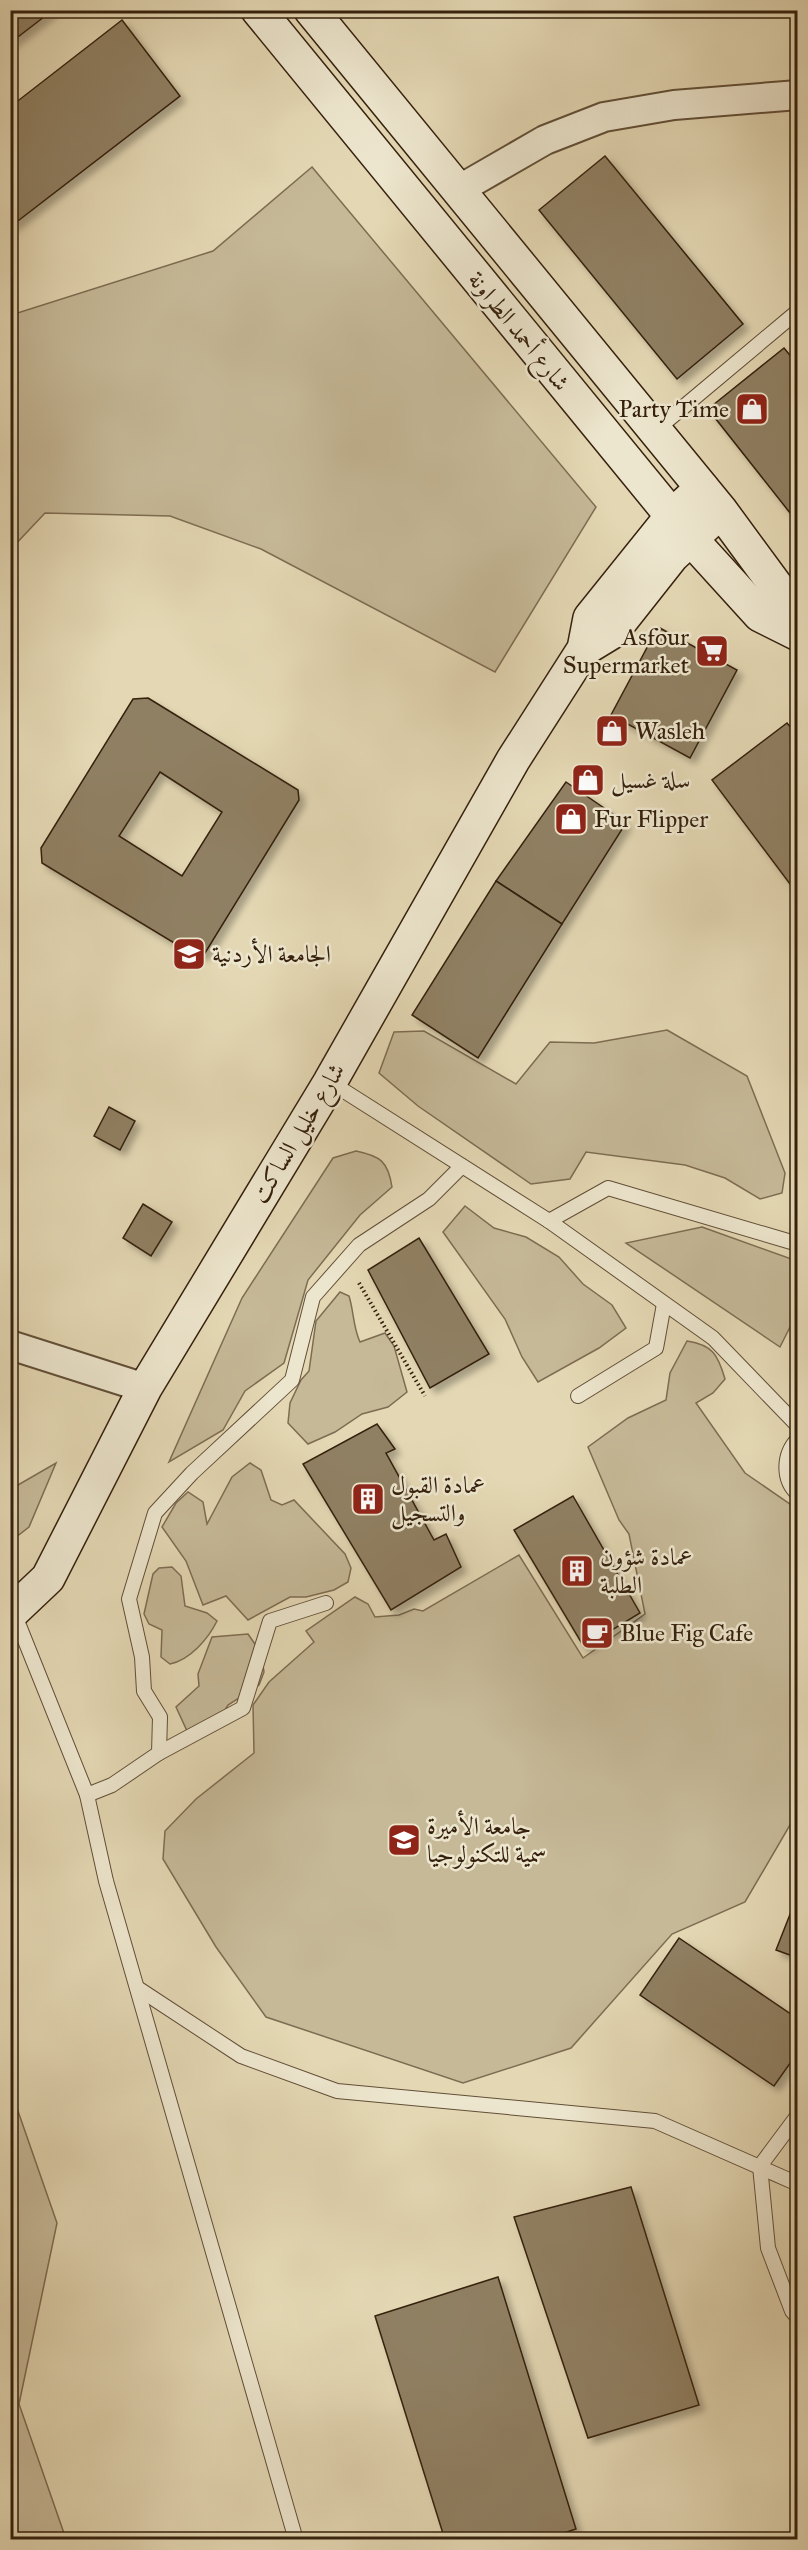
<svg xmlns="http://www.w3.org/2000/svg" width="808" height="2550" viewBox="0 0 808 2550" font-family="'IM FELL Great Primer',Amiri,serif">
<defs>
<filter id="shadow"><feDropShadow dx="5.5" dy="5.5" stdDeviation="3" flood-color="#0004"/></filter>
</defs>
<rect width="100%" height="100%" fill="#e4d8b4"/>
<filter id="stains"><feTurbulence type="fractalNoise" baseFrequency=".00333" numOctaves="4"/><feColorMatrix values="0 0 0 0 .2 0 0 0 0 .09 0 0 0 0 .02 0 0 0 .5 -.17"/></filter>
<radialGradient id="worn" r=".72"><stop offset=".6" stop-color="#630" stop-opacity="0"/><stop offset="1" stop-color="#630" stop-opacity=".3"/></radialGradient>
<!-- green -->
<g fill="#c6b998" stroke="#7e6c52" stroke-width="1.5">
<path d="M312,167L596,507L495,672L261,549L170,516L45,513L11,549V315L213,251Z"/>
<path d="M667,1030L747,1076L785,1173L782,1193L760,1199L725,1178L685,1165L586,1152L570,1179L531,1184L418,1106L379,1073L394,1032L424,1031L516,1084L550,1042L594,1043Z"/>
<path d="M356,1151C380,1156 388,1161 392,1187L360,1215L308,1280L284,1363L245,1391L223,1430L169,1462L242,1298L333,1158Z"/>
<path d="M465,1206L494,1228L526,1237L559,1257L583,1284L612,1305L626,1328L599,1348L538,1382L522,1357L505,1319L443,1232Z"/>
<path d="M702,1227L797,1261V1313L780,1347L626,1243Z"/>
<path d="M340,1292L349,1296C354,1312 353,1327 360,1342L385,1333L394,1346L407,1392L388,1407L362,1414L335,1432L308,1444L288,1423L290,1403L301,1380L309,1371L316,1321Z"/>
<path d="M687,1341C713,1345 718,1355 725,1379L713,1393L696,1403L745,1473L797,1509V1813L745,1902L672,1934L571,2048L463,2083L266,2017L216,1947L163,1859L165,1831L196,1799L254,1753L253,1705L269,1682L314,1642L306,1631L355,1597L368,1604L375,1617L399,1615L414,1609L423,1611L519,1555L583,1658L645,1614L629,1534L619,1520L588,1447L628,1418L666,1400L670,1373Z"/>
<path d="M56,1463L29,1527L11,1541V1489Z"/>
<path d="M250,1463L261,1470L271,1500L282,1505L294,1500L345,1554L351,1568L348,1582L334,1590L306,1597H290L248,1620L226,1596L203,1605L186,1561L162,1527L176,1503L188,1492L203,1502L207,1524L232,1477Z"/>
<path d="M172,1567L181,1576L185,1606L207,1613L217,1621C208,1639 190,1660 170,1664L161,1657L162,1630L149,1624L144,1614L153,1574L159,1568Z"/>
<path d="M248,1634L261,1653L264,1672L259,1685L228,1705L215,1726L188,1733L176,1707L199,1686L198,1674L212,1637Z"/>
<path d="M11,2091L57,2223L19,2404L66,2539H11Z"/>
</g>
<!-- building -->
<g fill="#908064" stroke="#35200d" stroke-width="1.5" fill-rule="evenodd" filter="url(#shadow)">
<path d="M10,10H53L10,43Z"/>
<path d="M122,20L180,96L10,227V107Z"/>
<path d="M605,156L743,324L677,379L539,210Z"/>
<path d="M784,348L798,365V523L708,409Z"/>
<path d="M658,627L737,670L690,758L611,715Z"/>
<path d="M148,698L298,790L299,800L205,953L194,955L42,863L41,848L133,699ZM160,772L222,812L182,876L119,836Z"/>
<path d="M787,723L798,736V878L790,884L712,780Z"/>
<path d="M566,782L626,823L562,924L496,881Z"/>
<path d="M496,881L562,924L478,1058L412,1015Z"/>
<path d="M109,1107L135,1121L120,1150L94,1136Z"/>
<path d="M143,1204L172,1222L151,1256L123,1238Z"/>
<path d="M419,1238L489,1354L430,1388L368,1270Z"/>
<path d="M377,1424L395,1449L386,1453L434,1540L446,1534L461,1567L391,1610L303,1464Z"/>
<path d="M573,1496L640,1613L584,1647L514,1530Z"/>
<path d="M798,1894V1958L776,1950Z"/>
<path d="M679,1938L798,2019V2052L774,2086L640,1995Z"/>
<path d="M631,2187L699,2405L588,2438L514,2217Z"/>
<path d="M498,2277L576,2529L542,2540H445L375,2316Z"/>
</g>
<g fill="none" stroke-linecap="round" stroke-linejoin="round">
<defs>
<g id="lane">
<path d="M656,430L798,311"/>
<path d="M330,1082L549,1221L713,1338L798,1426"/>
<path d="M549,1221L608,1188L798,1244"/>
<path d="M578,1396L656,1348L664,1304"/>
<path d="M798,1439C783,1454 782,1480 798,1494"/>
<path d="M14,1613L87,1795L106,1881L296,2540"/>
<path d="M159,1753L243,1708L270,1621L326,1603"/>
<path d="M87,1795L112,1785L159,1753L160,1717L144,1691L142,1657L129,1599L155,1513L192,1473L292,1380L313,1297L359,1245L429,1199L462,1166"/>
<path d="M139,1989L241,2056L337,2091L655,2121L798,2184"/>
<path d="M798,2115L760,2166L768,2248L792,2311L798,2318"/>
</g>
<g id="street">
<path d="M460,189L545,140L604,117L674,105L798,95"/>
<path d="M10,1345L145,1388"/>
</g>
<g id="secondary">
<path d="M258,10L690,538L760,615L798,634"/>
<path d="M311,10L721,511L779,590L798,628"/>
<path d="M584,649L612,632L672,556L708,523"/>
<path d="M10,1614L48,1578L145,1388L330,1082L513,760L584,649L590,618L672,516L702,488"/>
</g>
</defs>
<!-- lane casing -->
<use href="#lane" stroke="#614e37" stroke-width="16"/>
<!-- street casing -->
<use href="#street" stroke="#614e37" stroke-width="32"/>
<!-- secondary casing -->
<use href="#secondary" stroke="#35200d" stroke-width="36"/>
<!-- path -->
<path stroke="#35200d" stroke-width="4" stroke-dasharray="1.5 3" stroke-linecap="butt" d="M359,1283L425,1396"/>
<!-- lane -->
<use href="#lane" stroke="#ede6ce" stroke-width="14"/>
<!-- street -->
<use href="#street" stroke="#ede6ce" stroke-width="28"/>
<!-- secondary -->
<use href="#secondary" stroke="#ede6ce" stroke-width="33"/>
</g>
<!-- icons -->
<defs>
<symbol id="shop-square" viewBox="-11 -11 22 22"><rect x="-9" y="-9" width="18" height="18" rx="4" fill="#8f2418" stroke="#ede6ce"/><path d="M-5-2.5h2.3a2.7 3.5 0 0 1 5.4 0H5L5.5 6h-11ZM-1.5-2.5h3a1.5 2.3 0 0 0-3 0Z" fill="#fff"/></symbol>
<symbol id="supermarket-square" viewBox="-11 -11 22 22"><rect x="-9" y="-9" width="18" height="18" rx="4" fill="#8f2418" stroke="#ede6ce"/><path d="M-6-5.5h2.5l.6 2H6L4.5 2H-2.5L-4.4-4H-6ZM-1.5 3.2a1.3 1.3 0 1 0 .1 0ZM3 3.2a1.3 1.3 0 1 0 .1 0Z" fill="#fff"/></symbol>
<symbol id="university-square" viewBox="-11 -11 22 22"><rect x="-9" y="-9" width="18" height="18" rx="4" fill="#8f2418" stroke="#ede6ce"/><path d="M0-5L7-2L0 1L-7-2ZM-4 1L0 2.5L4 1V4Q0 6-4 4Z" fill="#fff"/></symbol>
<symbol id="building-square" viewBox="-11 -11 22 22"><rect x="-9" y="-9" width="18" height="18" rx="4" fill="#8f2418" stroke="#ede6ce"/><path d="M-4-6H4V6H1V3H-1V6H-4ZM-2.5-4.3h1.7v1.8h-1.7ZM.8-4.3h1.7v1.8H.8ZM-2.5-1h1.7V.8h-1.7ZM.8-1h1.7V.8H.8Z" fill="#fff"/></symbol>
<symbol id="cafe-square" viewBox="-11 -11 22 22"><rect x="-9" y="-9" width="18" height="18" rx="4" fill="#8f2418" stroke="#ede6ce"/><path d="M-5.5-4.5H6V0H3Q3 3.5 0 3.5H-2.5Q-5.5 3.5-5.5 0ZM3-3.2v2h1.7v-2ZM-6 4.5H4V6H-6Z" fill="#fff"/></symbol>
</defs>
<g fill-rule="evenodd">
<use href="#shop-square" x="733" y="390" width="38" height="38"/>
<use href="#supermarket-square" x="693" y="632" width="38" height="38"/>
<use href="#shop-square" x="593" y="712" width="38" height="38"/>
<use href="#shop-square" x="569" y="761" width="38" height="38"/>
<use href="#shop-square" x="552" y="800" width="38" height="38"/>
<use href="#university-square" x="170" y="935" width="38" height="38"/>
<use href="#building-square" x="349" y="1480" width="38" height="38"/>
<use href="#building-square" x="558" y="1552" width="38" height="38"/>
<use href="#cafe-square" x="578" y="1614" width="38" height="38"/>
<use href="#university-square" x="385" y="1821" width="38" height="38"/>
</g>
<g text-anchor="middle" dominant-baseline="central" stroke-width="5" stroke-linejoin="round" paint-order="stroke">
<!-- street labels -->
<g font-size="24" fill="#35200d" stroke="#ede6ce">
<text transform="translate(519 331) rotate(51)">شارع أحمد الطراونة</text>
<text transform="translate(298 1133) rotate(-59)">شارع خليل الساكت</text>
</g>
<!-- poi labels -->
<g font-size="24" fill="#35200d" stroke="#ede6ce" text-anchor="start">
<text x="729" y="409" text-anchor="end">Party Time</text>
<text x="689" y="637" text-anchor="end">Asfour<tspan x="689" dy="28">Supermarket</tspan></text>
<text x="635" y="731">Wasleh</text>
<text x="611" y="780">سلة غسيل</text>
<text x="594" y="819">Fur Flipper</text>
<text x="212" y="954">الجامعة الأردنية</text>
<text x="391" y="1485">عمادة القبول<tspan x="391" dy="28">والتسجيل</tspan></text>
<text x="600" y="1557">عمادة شؤون<tspan x="600" dy="28">الطلبة</tspan></text>
<text x="620" y="1633">Blue Fig Cafe</text>
<text x="427" y="1826">جامعة الأميرة<tspan x="427" dy="28">سمية للتكنولوجيا</tspan></text>
</g>
</g>
<!-- margin -->
<rect width="808" height="2550" fill="none" stroke="#e4d8b4" stroke-width="36"/>
<rect x="12" y="12" width="784" height="2526" fill="none" stroke="#35200d" stroke-width="3"/>
<rect x="18" y="18" width="772" height="2514" fill="none" stroke="#35200d" stroke-width="1.5"/>
<rect width="100%" height="100%" filter="url(#stains)"/>
<rect width="100%" height="100%" fill="url(#worn)"/>
</svg>
